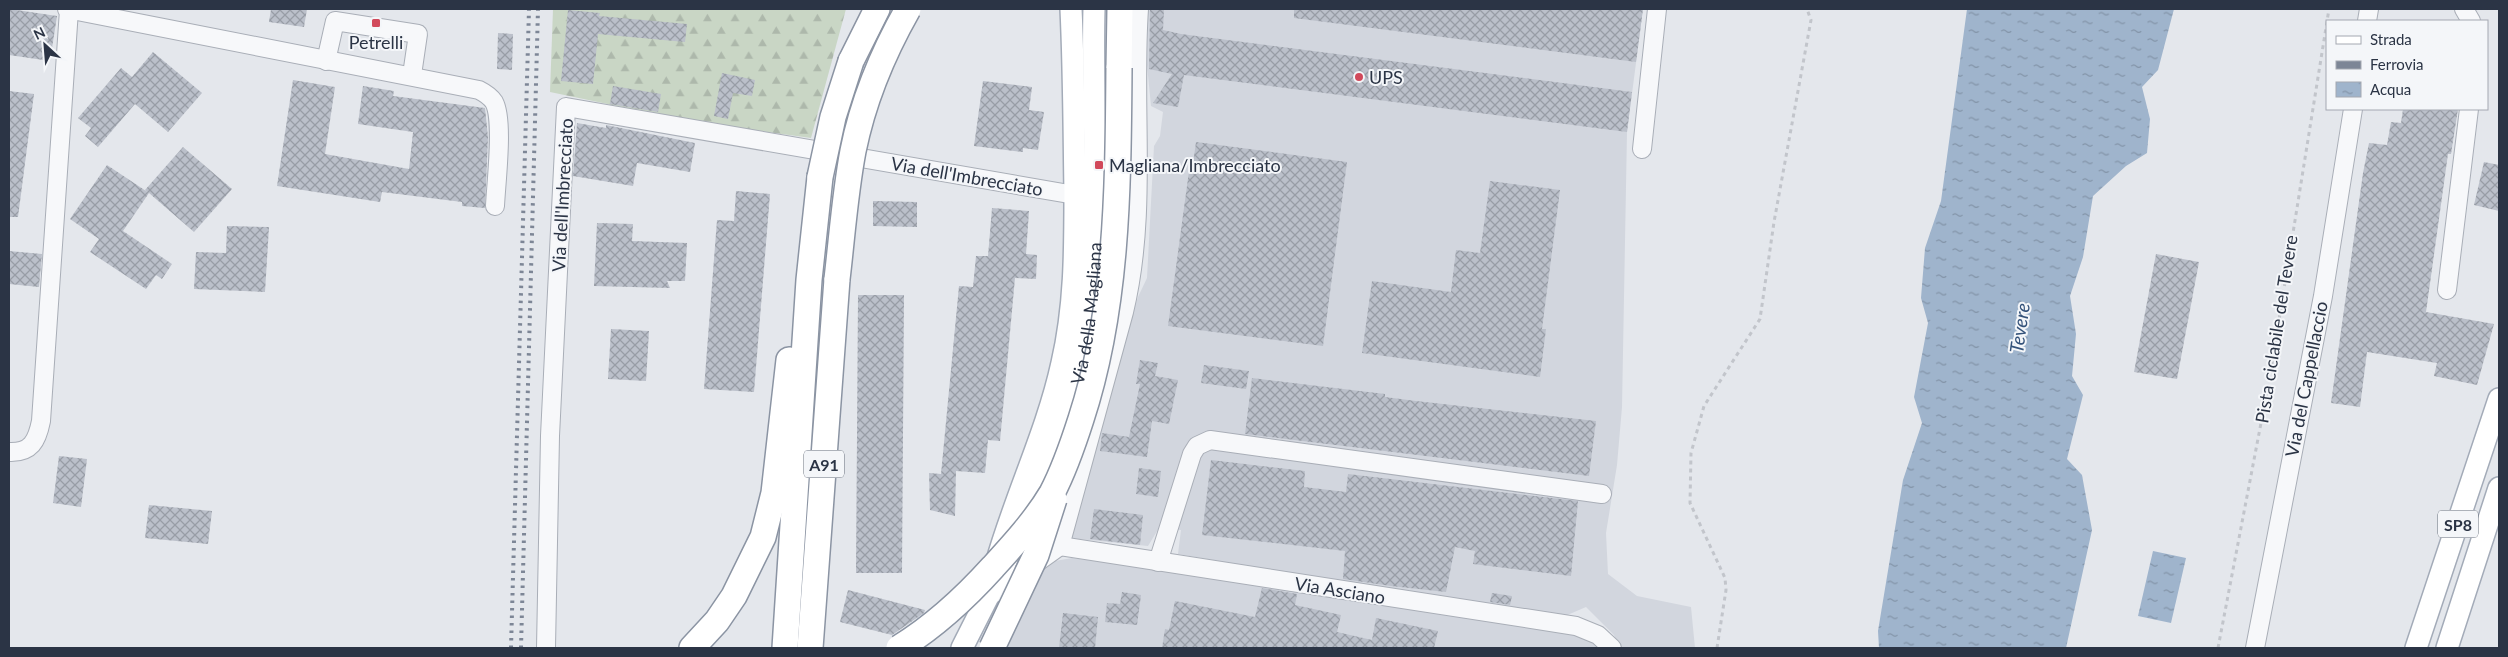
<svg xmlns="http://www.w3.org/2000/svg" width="2508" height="657" viewBox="0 0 2508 657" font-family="Lato,sans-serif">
<defs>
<pattern id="forest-firs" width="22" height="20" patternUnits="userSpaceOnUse" patternTransform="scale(1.25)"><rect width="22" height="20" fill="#c9d6c5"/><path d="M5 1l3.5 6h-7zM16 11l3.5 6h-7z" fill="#adb8ab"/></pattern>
<pattern id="water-ripples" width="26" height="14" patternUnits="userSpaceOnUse" patternTransform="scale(1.25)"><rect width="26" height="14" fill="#9fb4cc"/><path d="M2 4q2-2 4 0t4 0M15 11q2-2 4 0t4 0" fill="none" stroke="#8293a7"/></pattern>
<pattern id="building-cross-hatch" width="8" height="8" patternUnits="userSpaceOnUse" patternTransform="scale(1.25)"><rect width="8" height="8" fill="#bbc0ca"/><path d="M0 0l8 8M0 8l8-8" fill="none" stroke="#989da6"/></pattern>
</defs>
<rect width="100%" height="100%" fill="#e4e7ec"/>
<!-- built -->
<g fill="#d2d6de">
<path d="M1148,9H1643L1627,132L1622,407L1617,465L1606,533L1608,574L1637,596L1691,607L1695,648H1619L1614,635L1586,607L1558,619L1178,554L1181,530L1159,528L1148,546L1059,537L1138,297L1147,278L1154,146L1160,136L1163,112L1151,106L1147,65Z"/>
<path d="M1072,558L1223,578L1591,637L1603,648H1000L1042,566L1055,561Z"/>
</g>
<!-- forest -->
<path fill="url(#forest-firs)" d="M553,9H846L811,138L694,122L550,92Z"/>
<!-- water -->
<g fill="url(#water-ripples)">
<path d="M1967,9H2174L2158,70L2142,87L2150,119L2147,153L2126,166L2093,196L2083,257L2070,296L2076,334L2072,376L2083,395L2067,459L2082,475L2092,530L2066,648H1879L1878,631L1903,480L1922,423L1914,397L1928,323L1921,298L1925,248L1941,201Z"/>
<path d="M2153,551L2186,558L2171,623L2138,616Z"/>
</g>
<!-- building -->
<g fill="url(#building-cross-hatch)">
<path d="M10,9L57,16L50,61L9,55Z"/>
<path d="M271,9H307L304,27L269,22Z"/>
<path d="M1150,9H1164L1163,30L1181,34L1632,92L1627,132L1184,75L1178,107L1153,103L1172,74L1149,69Z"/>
<path d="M1294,9H1643L1636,62L1294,18Z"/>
<path d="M568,10L600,13L599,16L687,24L685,42L598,34L593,84L561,81Z"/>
<path d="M498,33L513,34L512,70L497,69Z"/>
<path d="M153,52L202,93L168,132L135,104L98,147L85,136L91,128L78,118L121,68L132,77Z"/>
<path d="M722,73L755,80L752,96L733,93L728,119L714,116Z"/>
<path d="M293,80L335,87L325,154L409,169L413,132L358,124L363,86L394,91L393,96L485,108L488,137L485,208L462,206V202L382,192L380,202L277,186Z"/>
<path d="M983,81L1032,87L1029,110L1044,112L1038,150L1023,148V152L974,146Z"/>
<path d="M613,86L661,94L658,112L610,104Z"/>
<path d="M9,91L34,94L18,217H9Z"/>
<path d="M2403,109H2458L2451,154H2448L2426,312L2494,324L2477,385L2434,376L2437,363L2367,352L2360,407L2331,403L2363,173L2369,143L2387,145L2391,122L2401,123Z"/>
<path d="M577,123L606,128V125L695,143L690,172L637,163L633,186L573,176Z"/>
<path d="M1196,142L1347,162L1323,346L1168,326L1189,171H1192Z"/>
<path d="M183,147L232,189L194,232L149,193L123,231L172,264L162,279L156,275L146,289L90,252L99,239L70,219L107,165L149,193L145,190Z"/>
<path d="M2484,162L2499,165V211L2474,205Z"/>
<path d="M1490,181L1560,190L1542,329H1546L1540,377L1362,353L1372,281L1451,292L1456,250L1480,253Z"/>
<path d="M736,191L770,194L754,392L704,389L717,220L734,221Z"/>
<path d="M873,201L917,202V227L873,226Z"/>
<path d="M992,208L1029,211L1026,254L1037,255L1036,279L1015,278L1000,441L988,440L985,473L956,471L955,516L930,510L929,473L941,474L959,286L973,287L976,256H988Z"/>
<path d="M597,223L633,224L632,241L687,243L685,281H667L670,288L594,286Z"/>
<path d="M227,226L269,227L265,292L194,289L196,252L226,253Z"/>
<path d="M9,251L42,254L39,287L9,284Z"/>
<path d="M2156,254L2199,262L2177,379L2134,372Z"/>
<path d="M858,295H904L902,573H856Z"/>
<path d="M611,329L649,331L646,381L608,379Z"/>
<path d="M1140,360L1158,363L1155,376L1178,380L1169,424L1152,421L1147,457L1100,451L1102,433L1129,437L1140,384H1136Z"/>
<path d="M1204,365L1249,371L1246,389L1201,383Z"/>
<path d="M1252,378L1385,394V397L1416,401L1596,421L1589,476L1245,434Z"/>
<path d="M59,456L87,459L81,507L53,503Z"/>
<path d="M1211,460L1305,471L1304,487L1346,492L1348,474L1578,501L1571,576L1473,564L1475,551L1455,547L1446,592L1391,586L1343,579L1345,551L1202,535Z"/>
<path d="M1139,468L1161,471L1158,497L1136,494Z"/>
<path d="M149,505L212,511L208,544L145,538Z"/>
<path d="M1094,509L1143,515L1140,545L1090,539Z"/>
<path d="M1262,588L1297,594L1295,605L1341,615L1337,632L1372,640L1376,618L1438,631L1434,648H1162L1165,629L1169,630L1175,601L1255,617Z"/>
<path d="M848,590L925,610L924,613L892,635L840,622Z"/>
<path d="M1122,592L1141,595L1137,625L1105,622L1107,603L1120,604Z"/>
<path d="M1492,593L1512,596L1510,605L1490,602Z"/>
<path d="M1063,613L1098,617L1095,648H1059Z"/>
</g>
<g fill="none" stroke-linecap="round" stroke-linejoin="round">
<defs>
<g id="minor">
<path d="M67,9L479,90C485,93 490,96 494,102C504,120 496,183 495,206"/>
<path d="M2464,9L2471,21"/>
<path d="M2367,21L2369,9"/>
<path d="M326,61L335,21L418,34L412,75"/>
<path d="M1642,149L1657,9"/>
<path d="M2447,290L2469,109"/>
<path d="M9,452C31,453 37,441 41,421L69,10"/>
<path d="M1060,546L1576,626L1598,635L1612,648"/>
<path d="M1158,562L1192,454L1197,446L1210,440L1602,494"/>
<path d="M987,598L1060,546L1124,312C1148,212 1132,110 1139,9"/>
<path d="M546,648L550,436L566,107L1075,195"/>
<path d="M2255,648L2323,296L2353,109"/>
</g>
<g id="major">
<path id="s1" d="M1029,514C1054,457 1076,399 1086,338C1103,229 1091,118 1094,9"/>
<path d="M996,564C1015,496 1047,432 1062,363C1075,307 1075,251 1075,194C1074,132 1074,71 1071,9"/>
<path d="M962,648L1007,559"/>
<path d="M2416,648L2499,399"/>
<path d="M2447,648L2499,488"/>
</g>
<g id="highway">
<path d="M851,61L877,9"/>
<path d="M1119,68L1120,9"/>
<path d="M692,648L717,621L734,596L763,537L774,493L789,360"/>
<path d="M785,648L809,280L820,177"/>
<path d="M810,648L837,279"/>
</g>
</defs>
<!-- minor casing -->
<use href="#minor" stroke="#a9aeb7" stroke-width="20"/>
<!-- major casing -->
<use href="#major" stroke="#a3abb8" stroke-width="24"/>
<!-- highway casing -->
<use href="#highway" stroke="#8b94a3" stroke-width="28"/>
<!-- path -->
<g stroke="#c2c5cb" stroke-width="3" stroke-dasharray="4 4" stroke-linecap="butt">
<path d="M1717,648L1726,590L1725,578L1690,503L1691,453L1704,406L1760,319L1774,222L1811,20L1807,9"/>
<path d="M2218,648L2270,376L2329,9"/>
</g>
<!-- minor -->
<use href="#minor" stroke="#f7f8fa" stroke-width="18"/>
<!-- major -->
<use href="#major" stroke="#fff" stroke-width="21"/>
<!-- highway -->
<use href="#highway" stroke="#fff" stroke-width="25"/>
<!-- rail -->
<g stroke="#7d8696" stroke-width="4" stroke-dasharray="2.5 5" stroke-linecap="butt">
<path d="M511,648L529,9"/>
<path d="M521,648L538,9"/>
</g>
<defs>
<g id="highway-bridge">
<path d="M820,177L833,117L851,61"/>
<path d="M837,279C842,237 845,193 853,151C863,101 883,53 908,9"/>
<path d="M899,648C935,626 965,598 993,567C1014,544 1036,520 1052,493C1064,470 1073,444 1081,419C1118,306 1118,186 1119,68"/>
<path d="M992,648L1036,555L1054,499"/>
</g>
</defs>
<!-- highway-bridge casing -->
<use href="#highway-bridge" stroke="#8b94a3" stroke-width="28" stroke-linecap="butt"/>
<!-- highway-bridge -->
<use href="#highway-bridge" stroke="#fff" stroke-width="25"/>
</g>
<!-- markers -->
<g fill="#d1495b" stroke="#f4f6f9" stroke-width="2">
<rect x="371" y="18" width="10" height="10" rx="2.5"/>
<circle cx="1359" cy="77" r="5"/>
<rect x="1094" y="160" width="10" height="10" rx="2.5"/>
</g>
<g text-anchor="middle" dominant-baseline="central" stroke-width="4" stroke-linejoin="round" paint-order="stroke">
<!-- shield labels -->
<g fill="#f4f6f9" stroke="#676e7b" stroke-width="1">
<rect x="804" y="450.5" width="40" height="27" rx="4"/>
<rect x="2438" y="510.5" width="40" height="27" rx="4"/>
</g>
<g font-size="16" font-weight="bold" fill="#2b3445">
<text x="824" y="464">A91</text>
<text x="2458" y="524">SP8</text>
</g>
<!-- poi labels -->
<g font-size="18" fill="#2b3445" stroke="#f4f6f9" text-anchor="start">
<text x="376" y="42" text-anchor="middle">Petrelli</text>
<text x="1369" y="77">UPS</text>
<text x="1109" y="165">Magliana/Imbrecciato</text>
</g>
<!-- street labels -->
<g font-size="18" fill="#2b3445" stroke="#f4f6f9">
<text transform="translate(967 176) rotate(10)">Via dell'Imbrecciato</text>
<text transform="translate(562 195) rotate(-87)">Via dell'Imbrecciato</text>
<text stroke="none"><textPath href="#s1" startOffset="210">Via della Magliana</textPath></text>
<text transform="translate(2276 329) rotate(-81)">Pista ciclabile del Tevere</text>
<text transform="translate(2306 379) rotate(-79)">Via del Cappellaccio</text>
<text transform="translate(1340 590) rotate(9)">Via Asciano</text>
</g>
<!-- water labels -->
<g font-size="19" font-style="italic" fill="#34527a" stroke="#f4f6f9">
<text transform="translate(2019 328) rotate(-82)">Tevere</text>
</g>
</g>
<!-- border -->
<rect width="2508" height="657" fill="none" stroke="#2b3445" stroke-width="20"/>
<!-- legend -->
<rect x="2326" y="20" width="162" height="90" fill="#f4f6f9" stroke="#a4a8b1"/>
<rect x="2336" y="36" width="25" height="8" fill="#ffffff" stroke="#a4a8b1"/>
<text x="2370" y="45" font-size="15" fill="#2b3445">Strada</text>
<rect x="2336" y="61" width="25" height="8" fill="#7d8696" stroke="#a4a8b1"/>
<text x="2370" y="70" font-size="15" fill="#2b3445">Ferrovia</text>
<rect x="2336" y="82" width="25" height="15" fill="url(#water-ripples)" stroke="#a4a8b1"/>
<text x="2370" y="95" font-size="15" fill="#2b3445">Acqua</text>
<!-- north arrow -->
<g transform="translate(45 45) rotate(334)" stroke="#f4f6f9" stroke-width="4" paint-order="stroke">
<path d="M0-4L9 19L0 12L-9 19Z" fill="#2b3445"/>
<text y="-8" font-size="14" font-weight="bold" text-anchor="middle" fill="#2b3445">N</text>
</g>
</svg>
